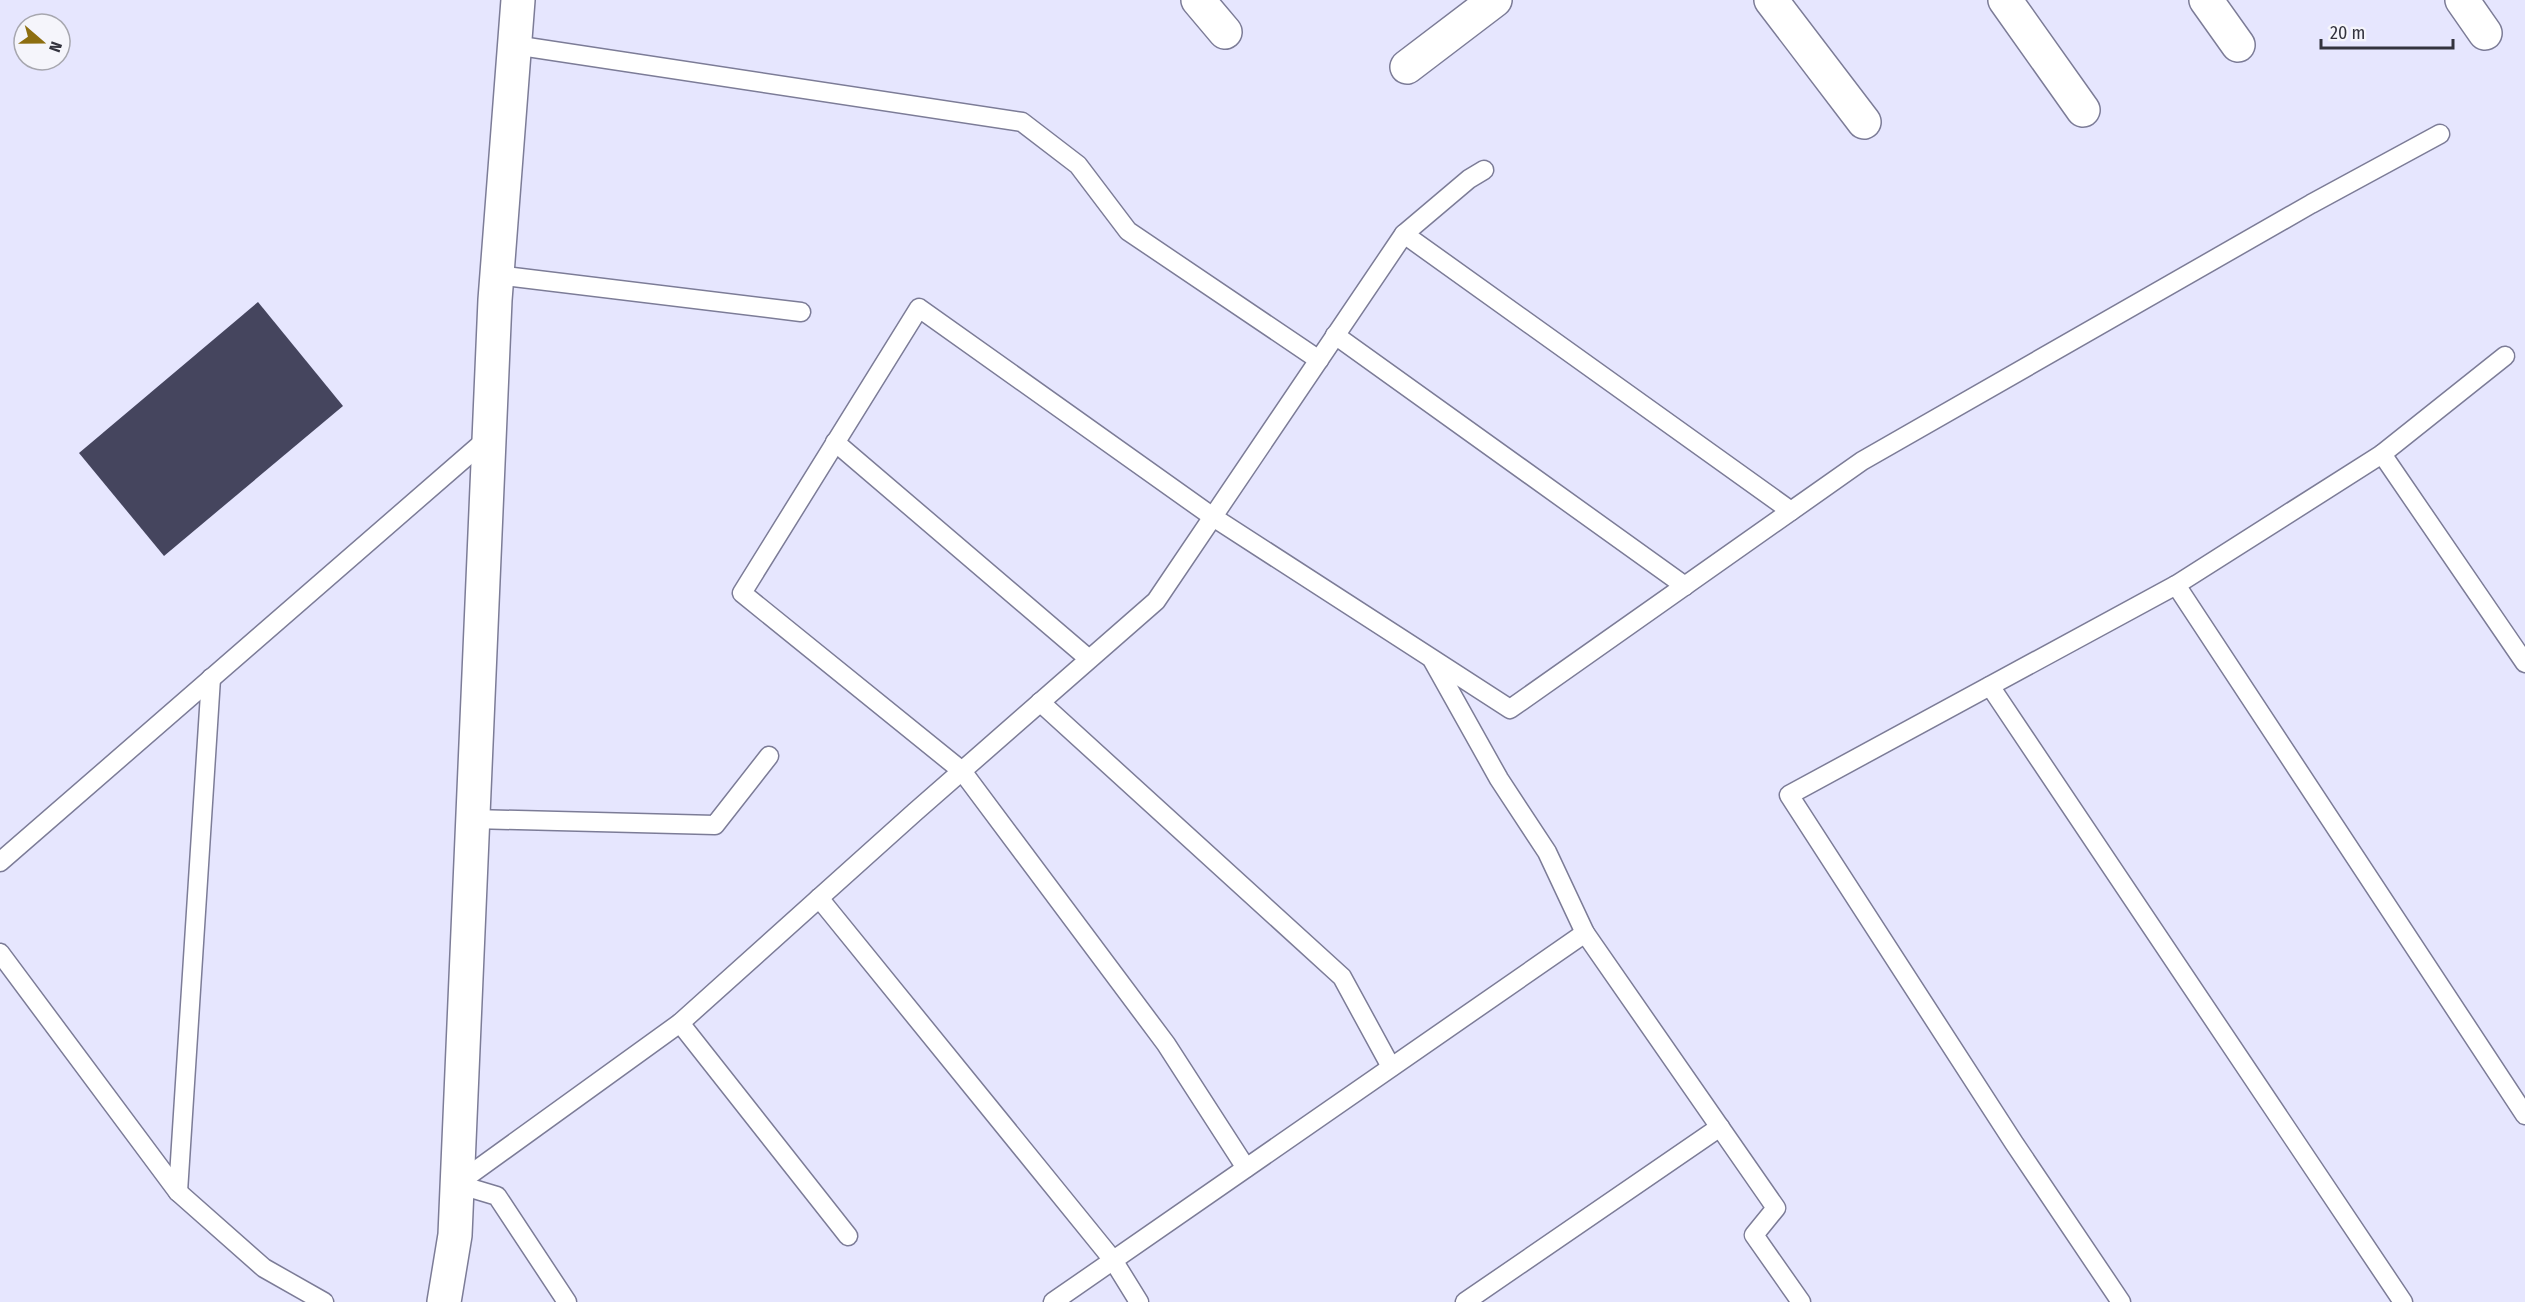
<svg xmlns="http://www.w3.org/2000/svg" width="2525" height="1302" viewBox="0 0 2525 1302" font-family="'Fira Sans Condensed',sans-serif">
<rect width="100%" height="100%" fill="#e6e6fe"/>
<!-- building -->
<path fill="#45455e" d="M258,302L343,406L164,556L79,453Z"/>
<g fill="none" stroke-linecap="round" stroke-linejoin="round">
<defs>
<g id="lane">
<path d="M514,45L1022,122L1078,165L1128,231L1319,360"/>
<path d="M1404,234L1791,511"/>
<path d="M497,275L801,312"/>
<path d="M1335,335L1685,586"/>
<path d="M835,442L1089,659"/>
<path d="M2382,454L2505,356"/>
<path d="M2176,585L2525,1115"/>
<path d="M1433,661L1499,779L1547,852L1585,933L1776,1208L1754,1235L1801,1302"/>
<path d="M1990,686L2403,1302"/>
<path d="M1040,702L1342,977L1391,1067"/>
<path d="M473,819L715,825L769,756"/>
<path d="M0,862L489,437"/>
<path d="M819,898L1113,1260L1139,1302"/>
<path d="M0,953L178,1192L264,1268L324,1302"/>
<path d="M680,1023L848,1236"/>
<path d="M1246,1168L1166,1044L962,771L742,593L919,308L1213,517L1510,709L1862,461L2311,204L2440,134"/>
<path d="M457,1184L680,1023L915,812L1156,601L1404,234L1469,179L1484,170"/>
<path d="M457,1184L497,1196L567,1302"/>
<path d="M178,1192L211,678"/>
<path d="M1053,1302L1585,933"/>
<path d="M1465,1302L1720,1127"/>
<path d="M2121,1302L2014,1143L1789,795L2176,585L2382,454L2525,663"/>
</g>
<g id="street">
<path d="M1198,0L1225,32"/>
<path d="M1771,0L1864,122"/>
<path d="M2005,0L2083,110"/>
<path d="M2206,0L2238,45"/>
<path d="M2462,0L2485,33"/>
<path d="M1407,67L1495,0"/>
<path d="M444,1302L455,1235L495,300L518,0"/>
</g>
</defs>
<!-- lane casing -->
<use href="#lane" stroke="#7c7c97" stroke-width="21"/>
<!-- street casing -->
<use href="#street" stroke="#7c7c97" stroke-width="36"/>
<!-- lane -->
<use href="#lane" stroke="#fff" stroke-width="18"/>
<!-- street -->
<use href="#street" stroke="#fff" stroke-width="33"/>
</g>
<!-- north arrow -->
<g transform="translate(42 42) rotate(110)"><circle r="28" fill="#f5f5fb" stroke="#a7a7af" stroke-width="1.5"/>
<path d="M0-4.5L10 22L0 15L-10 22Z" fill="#8d6e10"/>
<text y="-9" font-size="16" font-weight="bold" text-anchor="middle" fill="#33333e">N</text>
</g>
<!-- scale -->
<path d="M2321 39v9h132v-9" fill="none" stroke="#33333e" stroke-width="3"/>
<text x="2330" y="39" font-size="18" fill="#33333e" stroke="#f5f5fb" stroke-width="4.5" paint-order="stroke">20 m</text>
</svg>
